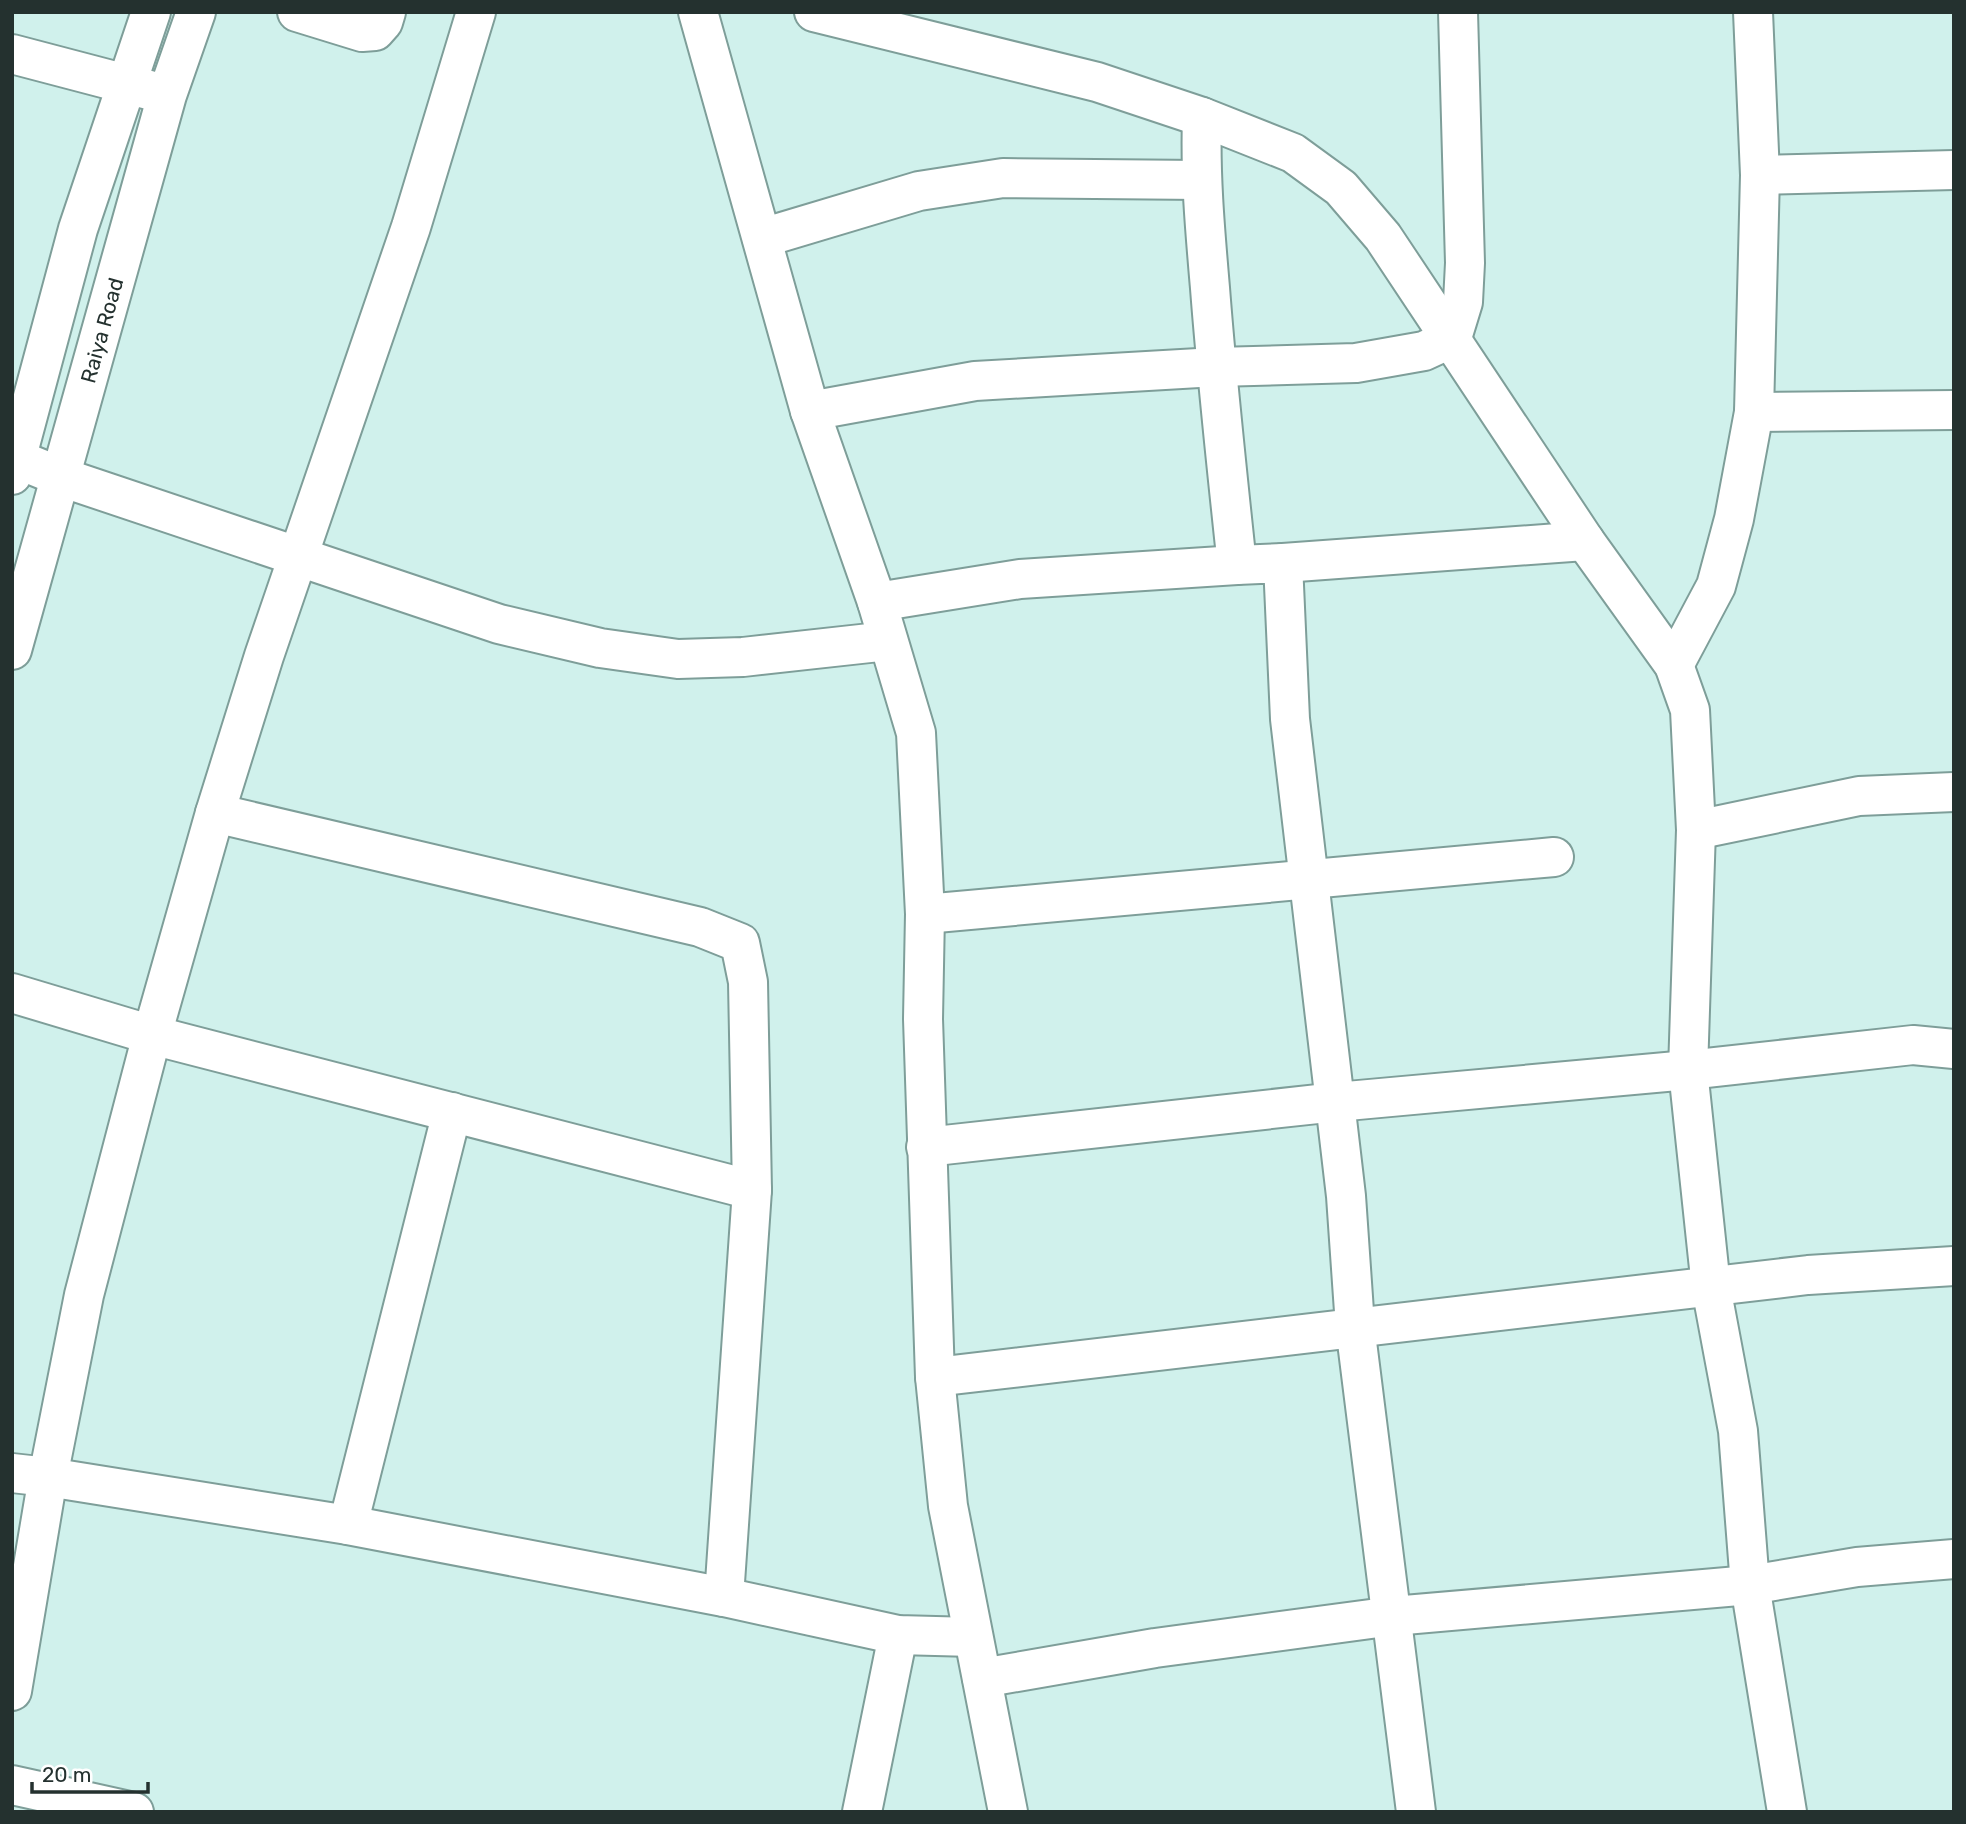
<svg xmlns="http://www.w3.org/2000/svg" width="1966" height="1824" viewBox="0 0 1966 1824" font-family="Rubik,sans-serif">
<rect width="100%" height="100%" fill="#d0f1ec"/>
<g fill="none" stroke-linecap="round" stroke-linejoin="round">
<defs>
<g id="minor">
<path d="M297,12L362,32L375,31L383,22L386,12"/>
<path d="M698,12L810,411L877,602L916,733L925,914L923,1019L935,1377L948,1506L1008,1812"/>
<path d="M814,12L1097,82L1202,117L1293,153L1341,188L1383,237L1585,541L1674,665L1690,710L1696,830L1688,1070L1711,1287L1738,1431L1750,1585L1787,1812"/>
<path d="M12,54L149,90"/>
<path d="M1202,117C1200,174 1205,230 1210,288C1217,380 1227,472 1237,565L1283,563L1290,719L1346,1196L1355,1326L1416,1812"/>
<path d="M1760,175L1954,170"/>
<path d="M762,238L919,191L1003,178L1201,180"/>
<path d="M810,411L975,381L1216,367L1356,363L1424,351L1452,338L1463,302L1465,263L1458,12"/>
<path d="M1754,412L1954,410"/>
<path d="M17,459L61,477L499,624L600,648L678,659L743,657L888,641"/>
<path d="M12,475L78,229L151,12"/>
<path d="M1283,563L1585,541"/>
<path d="M877,602L1020,579L1237,565"/>
<path id="s1" d="M12,650L167,95L196,12"/>
<path d="M1674,665L1716,586L1734,519L1754,412L1760,175L1753,12"/>
<path d="M215,813L700,927L740,943L748,982L752,1190L724,1597"/>
<path d="M1696,830L1859,796L1954,792"/>
<path d="M925,914L1554,857"/>
<path d="M12,993L152,1035L752,1190"/>
<path d="M926,1147L1336,1102L1688,1070L1913,1045L1954,1049"/>
<path d="M935,1377L1808,1275L1954,1266"/>
<path d="M12,1473L48,1477L348,1525L724,1597L898,1635L973,1637"/>
<path d="M348,1525L452,1112"/>
<path d="M982,1678L1155,1648L1393,1616L1750,1585L1857,1567L1954,1559"/>
<path d="M12,1691L48,1477L84,1295L152,1035L215,813L264,656L411,227L476,12"/>
<path d="M12,1785L134,1812"/>
<path d="M862,1812L898,1635"/>
</g>
</defs>
<!-- minor casing -->
<use href="#minor" stroke="#7e9e99" stroke-width="42"/>
<!-- minor -->
<use href="#minor" stroke="#fff" stroke-width="38"/>
</g>
<g text-anchor="middle" dominant-baseline="central" stroke-width="6" stroke-linejoin="round" paint-order="stroke">
<!-- street labels -->
<g font-size="21" fill="#24312f" stroke="#fff">
<text stroke="none"><textPath href="#s1" startOffset="332">Raiya Road</textPath></text>
</g>
</g>
<!-- border -->
<rect width="1966" height="1824" fill="none" stroke="#24312f" stroke-width="28"/>
<!-- scale -->
<path d="M32 1782v10h116v-10" fill="none" stroke="#24312f" stroke-width="3.5"/>
<text x="42" y="1782" font-size="21" fill="#24312f" stroke="#ffffff" stroke-width="5" paint-order="stroke">20 m</text>
</svg>
